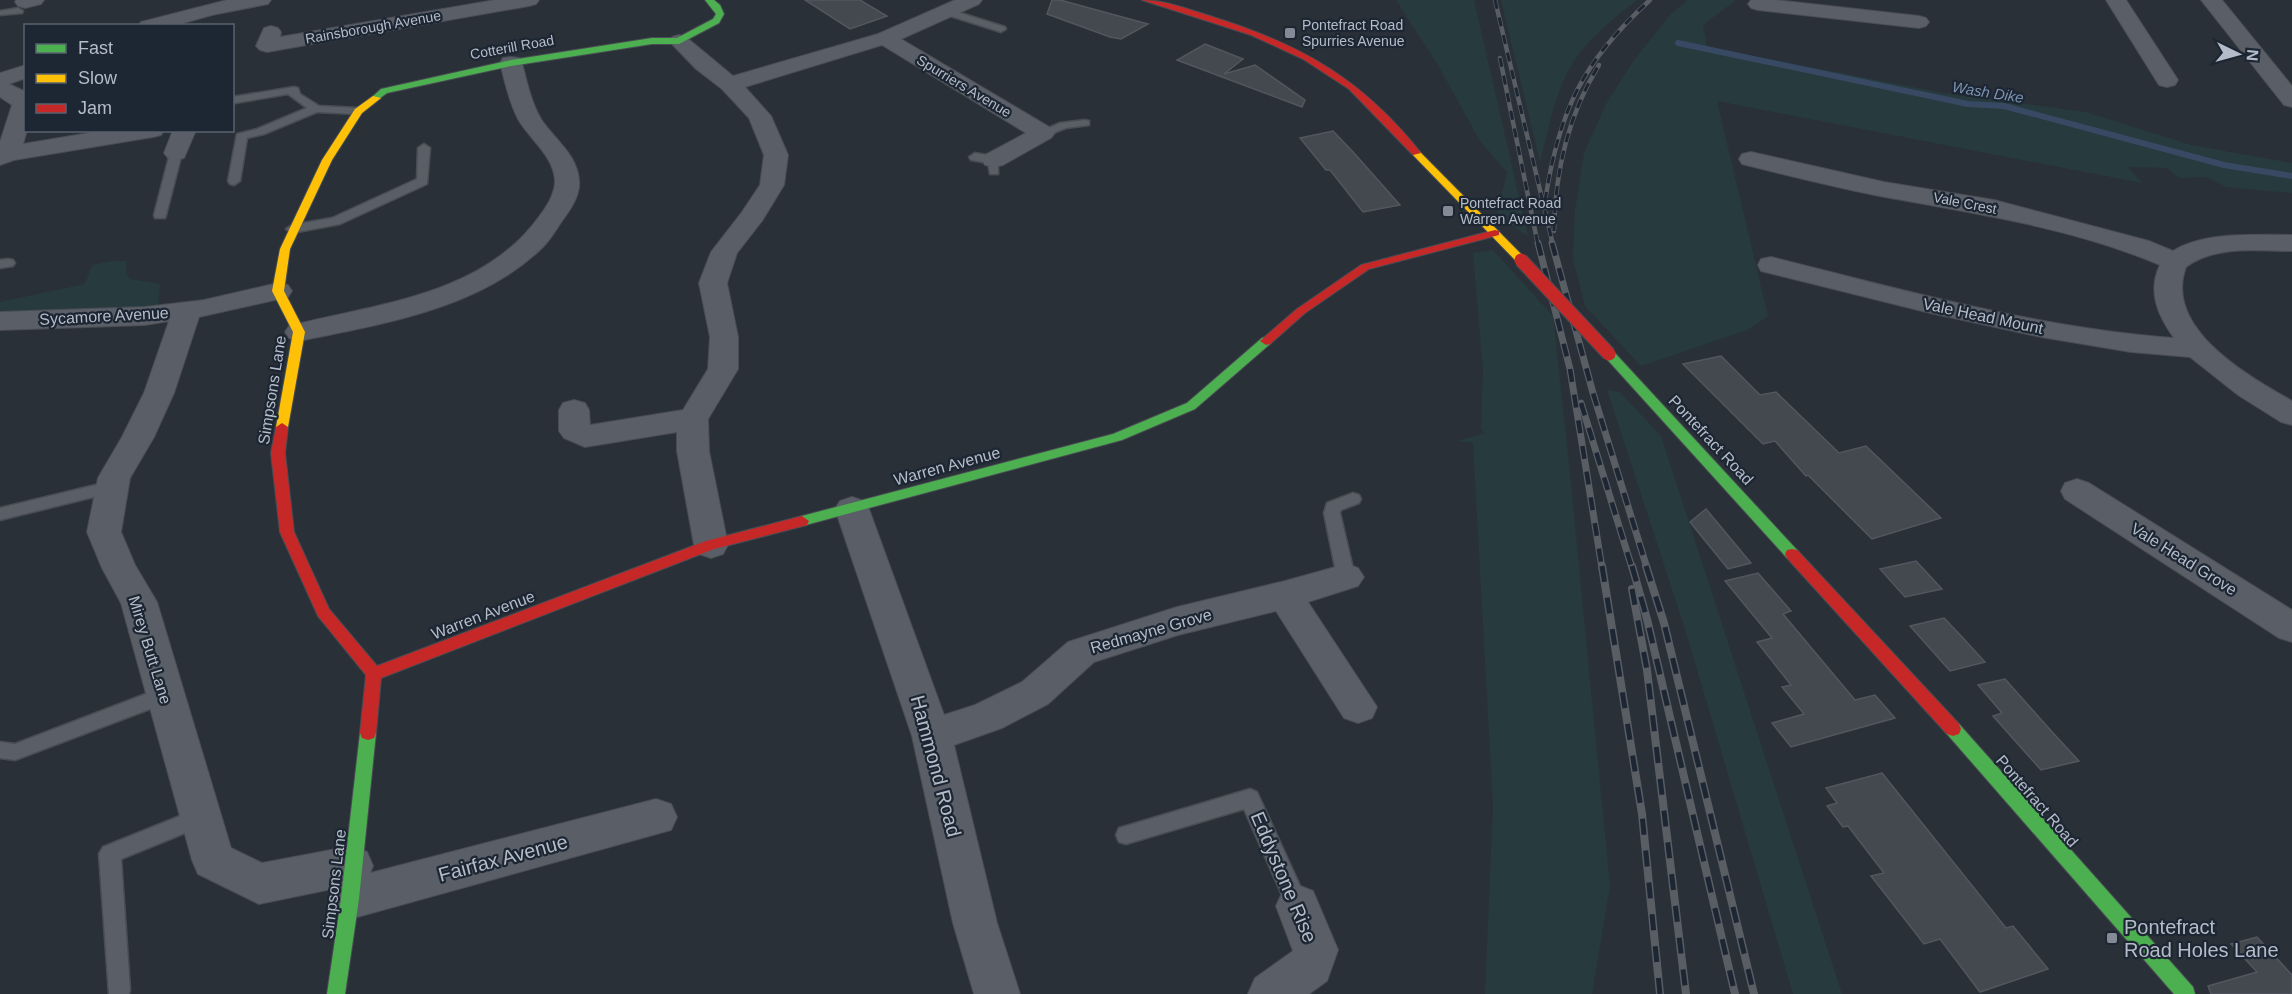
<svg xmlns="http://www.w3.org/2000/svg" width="2292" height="994" viewBox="0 0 2292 994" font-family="Helvetica,sans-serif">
<rect width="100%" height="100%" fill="#2a3038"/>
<!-- green -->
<g fill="#273a3e">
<path d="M1396,0H1474L1528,236L1497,215L1507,172L1480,141L1438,65Z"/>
<path d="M1501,0H1638C1610,20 1584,42 1567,73C1553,100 1548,133 1540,162Z"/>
<path d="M1688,0H1736L1703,25L1707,47L1944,93L2086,112L2191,145L2292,163V193L2226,187L2207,177L2180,178L2167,168L2128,167L2142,183L1717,101L1768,316L1747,330L1641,366L1585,306L1573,259L1575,211L1584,153L1606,104L1634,60L1671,14Z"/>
<path d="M1493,250L1553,316L1569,464L1610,886L1592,994H1485L1493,806L1473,443L1457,441L1485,433L1481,429L1483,370L1473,253Z"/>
<path d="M113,261H126V273L130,279L160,284L158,308L0,318V302L85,284L92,265Z"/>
<path d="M1607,390L1620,392L1661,436L1842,994H1793L1685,629Z"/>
</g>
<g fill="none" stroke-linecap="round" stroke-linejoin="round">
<!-- stream -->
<path stroke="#384963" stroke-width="6" d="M1678,43L1968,104L2004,106L2224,165L2292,176"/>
</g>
<!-- building -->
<g fill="#444950" stroke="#52575f" stroke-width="1.5">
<path d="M805,0H860L887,16L850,29Z"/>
<path d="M1052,0H1060L1148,24L1121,39L1110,37L1047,14Z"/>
<path d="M1205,44L1243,59L1224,74L1255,65L1305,100L1302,107L1177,60Z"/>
<path d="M1333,131L1354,153L1400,205L1363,212L1330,170H1326L1300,138Z"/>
<path d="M1721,356L1760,395L1776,392L1839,453L1866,446L1941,518L1872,539L1808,475L1806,476L1775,441L1763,444L1683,364Z"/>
<path d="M1706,509L1751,563L1728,569L1690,522Z"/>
<path d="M1916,561L1942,589L1905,597L1880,569Z"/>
<path d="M1758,573L1791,611L1783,614L1855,700L1875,695L1895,718L1791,747L1772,723L1804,714L1782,687L1791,685L1757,642L1772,638L1725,581Z"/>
<path d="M1944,618L1964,639L1985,662L1950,671L1910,626Z"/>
<path d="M2005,679L2054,734L2079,761L2041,770L1993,716L2002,713L1978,685Z"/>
<path d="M1882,773L2006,928L2013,926L2048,969L1980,992L1940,939L1924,944L1871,876L1884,873L1848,826L1843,827L1827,806L1837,803L1826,788Z"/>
<path d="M2257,937L2292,975V994H2211L2208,986L2257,972L2231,944Z"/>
</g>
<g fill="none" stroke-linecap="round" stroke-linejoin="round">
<defs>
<g id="lane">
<path d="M18,8L23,11L22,13L0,15V11Z"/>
<path d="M948,9L1005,27L1006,29L1001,32L944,14L943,12Z"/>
<path d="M294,87L298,88L300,94L319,106L358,108L364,111L358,114L317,112L264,134L247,138L240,181L234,185L230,184L228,181L237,134L257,129L307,108L288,94L235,103H232V97Z"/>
<path d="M1085,120L1089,121V125L1066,128L1043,137L1037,133L1060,123Z"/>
<path d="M424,144L430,148L427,184L340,224L292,233L286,229L292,225L332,218L417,179L418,148Z"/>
<path d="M176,149L182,153L166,215L165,218H155L154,215L170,153Z"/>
<path d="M975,153L998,157V174H990L988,163L971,160L969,157Z"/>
<path d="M8,259L13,260L15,263L13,266L0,268V260Z"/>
<path d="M112,481L118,483L120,487L118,491L0,520V508Z"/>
<path d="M1353,493L1359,495L1361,499L1359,503L1341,510L1340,513L1355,577L1352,582L1346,584L1340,582L1337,577L1324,513L1327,503Z"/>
<path d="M164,687L171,689L174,695L171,701L15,760L0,758V742L15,744Z"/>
<path d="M1250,789L1257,792L1306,899L1309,906L1306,913L1298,916L1290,913L1244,809L1126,844L1119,842L1116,835L1119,828L1126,826Z"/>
<path d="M200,808L207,810L210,817L207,824L121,859L130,990L129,994H109L99,854L103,847Z"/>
</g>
<g id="street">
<path d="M16,0H44L41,4L25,8L18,6L15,2Z"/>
<path d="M227,0H271L268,4L212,15L173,26H138L141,22Z"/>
<path d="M495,0H539L536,4L529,6L267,52L260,50L256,46L264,28L271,26L278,28L281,32L280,37Z"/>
<path d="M955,0H982L979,4L901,39L1051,128L1055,133L1051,138L1003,165L994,167L985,165L982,160L985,155L1026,133L882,45L745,87L771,116L788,155L784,185L762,221L737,253L727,283L738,337V369L708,419L709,451L728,545L723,554L711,558L699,554L694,545L677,451V432L585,447L564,438L559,431V410L563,403L574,400L585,403L589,410L590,425L683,410L708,369L710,337L699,283L711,252L742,212L760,185L764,155L749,118L722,89L696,69L669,41L672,37L679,35L686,37L733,76L878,34Z"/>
<path d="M1751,0H1776L1919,16L1926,18L1929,22L1926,26L1919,28L1758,10L1751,8L1748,4Z"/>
<path d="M2106,0H2126L2178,80L2175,85L2167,87L2159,85Z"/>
<path d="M2201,0H2222L2292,86V107L2284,105Z"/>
<path d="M511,57L519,58L522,63C527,82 531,102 541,119C554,139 577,154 579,180C581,195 570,210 562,221C556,230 550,240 543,247C480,309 382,324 299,341L289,338L285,332L289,326C375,304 481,296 538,218C546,208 555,194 555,181C554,156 530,140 518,119C509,102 505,82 500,63L503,58Z"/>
<path d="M26,65V78L9,84L26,92L27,130L23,144L107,130H164L161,135L153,137L14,160L0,165V142L12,105L0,97V73Z"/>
<path d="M173,130H196L184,158L176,160L168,158L164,153Z"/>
<path d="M1751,152L1884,182L1994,200L2149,241L2173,251C2204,231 2257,235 2292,235V251C2258,251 2215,245 2186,267C2163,329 2249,376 2292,401V425L2281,422L2238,395L2190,357L2131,352L2041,337L1926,312L1761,271L1758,265L1761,259L1771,257C1903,290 2037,328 2174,338C2158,316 2147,291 2160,265C2073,228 1978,214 1885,197C1838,188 1790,176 1742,164L1739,159L1742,154Z"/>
<path d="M278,283L288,285L292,291L288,297L199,317L174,393L154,437L130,478L121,532L135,565L157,602L231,848L262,863L352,846L367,852L373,866L370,873L656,799L671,804L677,817L671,830L350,919L335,913L328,899L332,889L259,904L198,874L192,860L121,603L102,568L87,532L98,478L122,437L144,393L169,321L145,325L0,330V312L145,307L204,300Z"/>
<path d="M2077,479L2089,483L2292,610V642L2279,638L2065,499L2061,491L2065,483Z"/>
<path d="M852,497L864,501L869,509L944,715L975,705L1022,682L1068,642L1177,607L1285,581L1346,564L1358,568L1364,577L1358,586L1308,602L1377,707L1372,718L1358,723L1344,718L1276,611L1178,635L1094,662L1048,704L1002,728L954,745L997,923L1020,994H974L953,923L912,736L835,509L840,501Z"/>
<path d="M1298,885L1313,891L1338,950L1327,981L1309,994H1248L1255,978L1293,951L1276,906L1283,891Z"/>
</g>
<g id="fast">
<path d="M705,0H714L720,5L724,14L719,23L679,44H652L511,66L387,93L376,101L371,98L381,89L511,60L652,38H677L713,19L716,14Z"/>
<path d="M1266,337L1272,341L1270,344L1195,409L1122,440L802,526L795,521L802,516L1113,434L1187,403L1262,338Z"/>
<path d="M1609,350L1613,351L1797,550L1799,554L1797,558H1787L1605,357L1603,354L1605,351Z"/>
<path d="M1953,722L1959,724L2193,987L2195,994H2174L1947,734L1945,729L1947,724Z"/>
<path d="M368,726L374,728L376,733L359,899L345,994H327L341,899L360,733L362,728Z"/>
</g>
<g id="slow">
<path d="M373,96L381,98L362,113L332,160L290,249L284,291L305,332L288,427L287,430H277L276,427L293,332L272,291L280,249L322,160L355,109Z"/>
<path d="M1416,150L1419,151L1525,258V262H1517L1413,155V151Z"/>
</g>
<g id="jam">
<path d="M1142,0C1166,0 1190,10 1213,17C1302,45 1362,79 1421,153L1413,155L1349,89L1303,59L1251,35Z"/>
<path d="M1495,230L1499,231V235L1369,269L1305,313L1270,344L1266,345L1260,341L1297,309L1361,265Z"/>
<path d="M282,423L288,427L285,453L294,532L329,609L377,666L706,541L802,516L809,521L807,525L714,549L381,678L376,733L374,738L368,740L362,738L360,733L366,675L318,616L280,532L271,453L276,427Z"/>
<path d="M1792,549L1797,550L1959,724L1961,729L1959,734L1953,736L1947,734L1787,558L1785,554L1787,550Z"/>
</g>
</defs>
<!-- lane casing -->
<use href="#lane" stroke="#484c53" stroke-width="3"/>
<!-- street casing -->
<use href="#street" stroke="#484c53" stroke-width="2"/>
<!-- fast casing -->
<use href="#fast" stroke="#484c53" stroke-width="2"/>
<!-- slow casing -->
<use href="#slow" stroke="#484c53" stroke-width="2"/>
<!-- jam casing -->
<use href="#jam" stroke="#484c53" stroke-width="2"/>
<!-- lane -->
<use href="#lane" fill="#5a5e66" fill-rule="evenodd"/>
<!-- street -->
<use href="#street" fill="#5a5e66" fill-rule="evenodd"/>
<!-- fast -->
<use href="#fast" fill="#4caf50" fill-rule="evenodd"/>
<!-- slow -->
<use href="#slow" fill="#ffc107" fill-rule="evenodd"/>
<!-- jam -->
<use href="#jam" fill="#c62828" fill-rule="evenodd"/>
<defs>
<g id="rail-far2">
<path d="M1495,0L1553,245"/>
<path d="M1500,58L1538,245"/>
<path d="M1545,201C1559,111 1582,62 1650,0"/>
<path d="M1554,231C1555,173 1568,115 1599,65"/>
</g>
<g id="rail-far1">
<path d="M1538,243L1570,369L1602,568"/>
<path d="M1552,243L1593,393L1647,568"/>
<path d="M1581,403L1632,568"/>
</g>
<g id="rail">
<path d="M1602,566L1642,814L1660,994"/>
<path d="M1632,566L1647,619L1735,994"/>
<path d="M1646,566L1664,623L1754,994"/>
<path d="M1632,589L1647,670L1686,994"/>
</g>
</defs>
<!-- rail-far2 casing -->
<use href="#rail-far2" stroke="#595d64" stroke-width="4.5"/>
<!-- rail-far1 casing -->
<use href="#rail-far1" stroke="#595d64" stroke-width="7"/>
<!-- rail casing -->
<use href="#rail" stroke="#595d64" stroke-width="8"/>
<!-- rail-far2 -->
<use href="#rail-far2" stroke="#1d2633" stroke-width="3" stroke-dasharray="9" stroke-linecap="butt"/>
<!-- rail-far1 -->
<use href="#rail-far1" stroke="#1d2633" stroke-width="4.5" stroke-dasharray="13" stroke-linecap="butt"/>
<!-- rail -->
<use href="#rail" stroke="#1d2633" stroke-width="5" stroke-dasharray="16" stroke-linecap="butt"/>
<defs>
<path id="jam-bridge" d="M1521,260L1609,354"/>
</defs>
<!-- jam-bridge casing -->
<use href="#jam-bridge" stroke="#484c55" stroke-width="15" stroke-linecap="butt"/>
<!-- jam-bridge -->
<use href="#jam-bridge" stroke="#c62828" stroke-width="13"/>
</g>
<!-- markers -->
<g fill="#848b96" stroke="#1d2633" stroke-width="2">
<rect x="1284" y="27" width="12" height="12" rx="3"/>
<rect x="1442" y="205" width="12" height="12" rx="3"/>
<rect x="2106" y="932" width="12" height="12" rx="3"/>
</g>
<g text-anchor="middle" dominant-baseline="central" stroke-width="4.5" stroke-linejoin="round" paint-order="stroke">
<!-- far-poi labels -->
<g font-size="14" fill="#b4bcc9" stroke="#1d2633" text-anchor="start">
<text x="1302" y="25">Pontefract Road<tspan x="1302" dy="16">Spurries Avenue</tspan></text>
<text x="1460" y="203">Pontefract Road<tspan x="1460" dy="16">Warren Avenue</tspan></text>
</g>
<!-- far-street labels -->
<g font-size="14" fill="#b4bcc9" stroke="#1d2633">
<text transform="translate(373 27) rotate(-10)">Rainsborough Avenue</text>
<text transform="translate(512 47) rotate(-10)">Cotterill Road</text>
<text transform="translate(964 86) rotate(31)">Spurriers Avenue</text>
<text transform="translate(1965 203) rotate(11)">Vale Crest</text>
</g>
<!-- far-water labels -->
<g font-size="15" font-style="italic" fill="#7c92b1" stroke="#1d2633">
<text transform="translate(1988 92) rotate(9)">Wash Dike</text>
</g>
<!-- street labels -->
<g font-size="16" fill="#b4bcc9" stroke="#1d2633">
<text transform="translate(104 316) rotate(-3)">Sycamore Avenue</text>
<text transform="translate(1983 316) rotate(12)">Vale Head Mount</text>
<text transform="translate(272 390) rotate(-81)">Simpsons Lane</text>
<text transform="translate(1711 440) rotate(47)">Pontefract Road</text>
<text transform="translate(947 466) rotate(-15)">Warren Avenue</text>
<text transform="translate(2184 559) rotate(32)">Vale Head Grove</text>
<text transform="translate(483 615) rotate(-21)">Warren Avenue</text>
<text transform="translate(1151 631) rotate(-16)">Redmayne Grove</text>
<text transform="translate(150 650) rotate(73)">Mirey Butt Lane</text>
<text transform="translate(2037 801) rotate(49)">Pontefract Road</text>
<text transform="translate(334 884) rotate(-83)">Simpsons Lane</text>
</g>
<!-- near-street labels -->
<g font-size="20" fill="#b4bcc9" stroke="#1d2633">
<text transform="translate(936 766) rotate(75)">Hammond Road</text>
<text transform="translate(503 858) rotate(-15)">Fairfax Avenue</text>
<text transform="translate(1284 877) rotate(67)">Eddystone Rise</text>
</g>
<!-- near-poi labels -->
<g font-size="20" fill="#b4bcc9" stroke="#1d2633" text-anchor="start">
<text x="2124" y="927">Pontefract<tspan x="2124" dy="23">Road Holes Lane</tspan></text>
</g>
</g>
<!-- legend -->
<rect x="24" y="24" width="210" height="108" fill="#1d2633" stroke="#59626f" stroke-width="1.5"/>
<rect x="36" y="44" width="30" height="9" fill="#4caf50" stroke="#59626f" stroke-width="1.5"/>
<text x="78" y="54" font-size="18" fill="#b4bcc9">Fast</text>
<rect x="36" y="74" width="30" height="9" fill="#ffc107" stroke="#59626f" stroke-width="1.5"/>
<text x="78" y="84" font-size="18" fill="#b4bcc9">Slow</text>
<rect x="36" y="104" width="30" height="9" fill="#c62828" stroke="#59626f" stroke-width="1.5"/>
<text x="78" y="114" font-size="18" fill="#b4bcc9">Jam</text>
<!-- north arrow -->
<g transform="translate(2238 54) rotate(95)" stroke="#1d2633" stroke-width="4.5" paint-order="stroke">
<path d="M0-4.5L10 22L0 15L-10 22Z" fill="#b4bcc9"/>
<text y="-9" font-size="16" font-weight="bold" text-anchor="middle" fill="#b4bcc9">N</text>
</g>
</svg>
